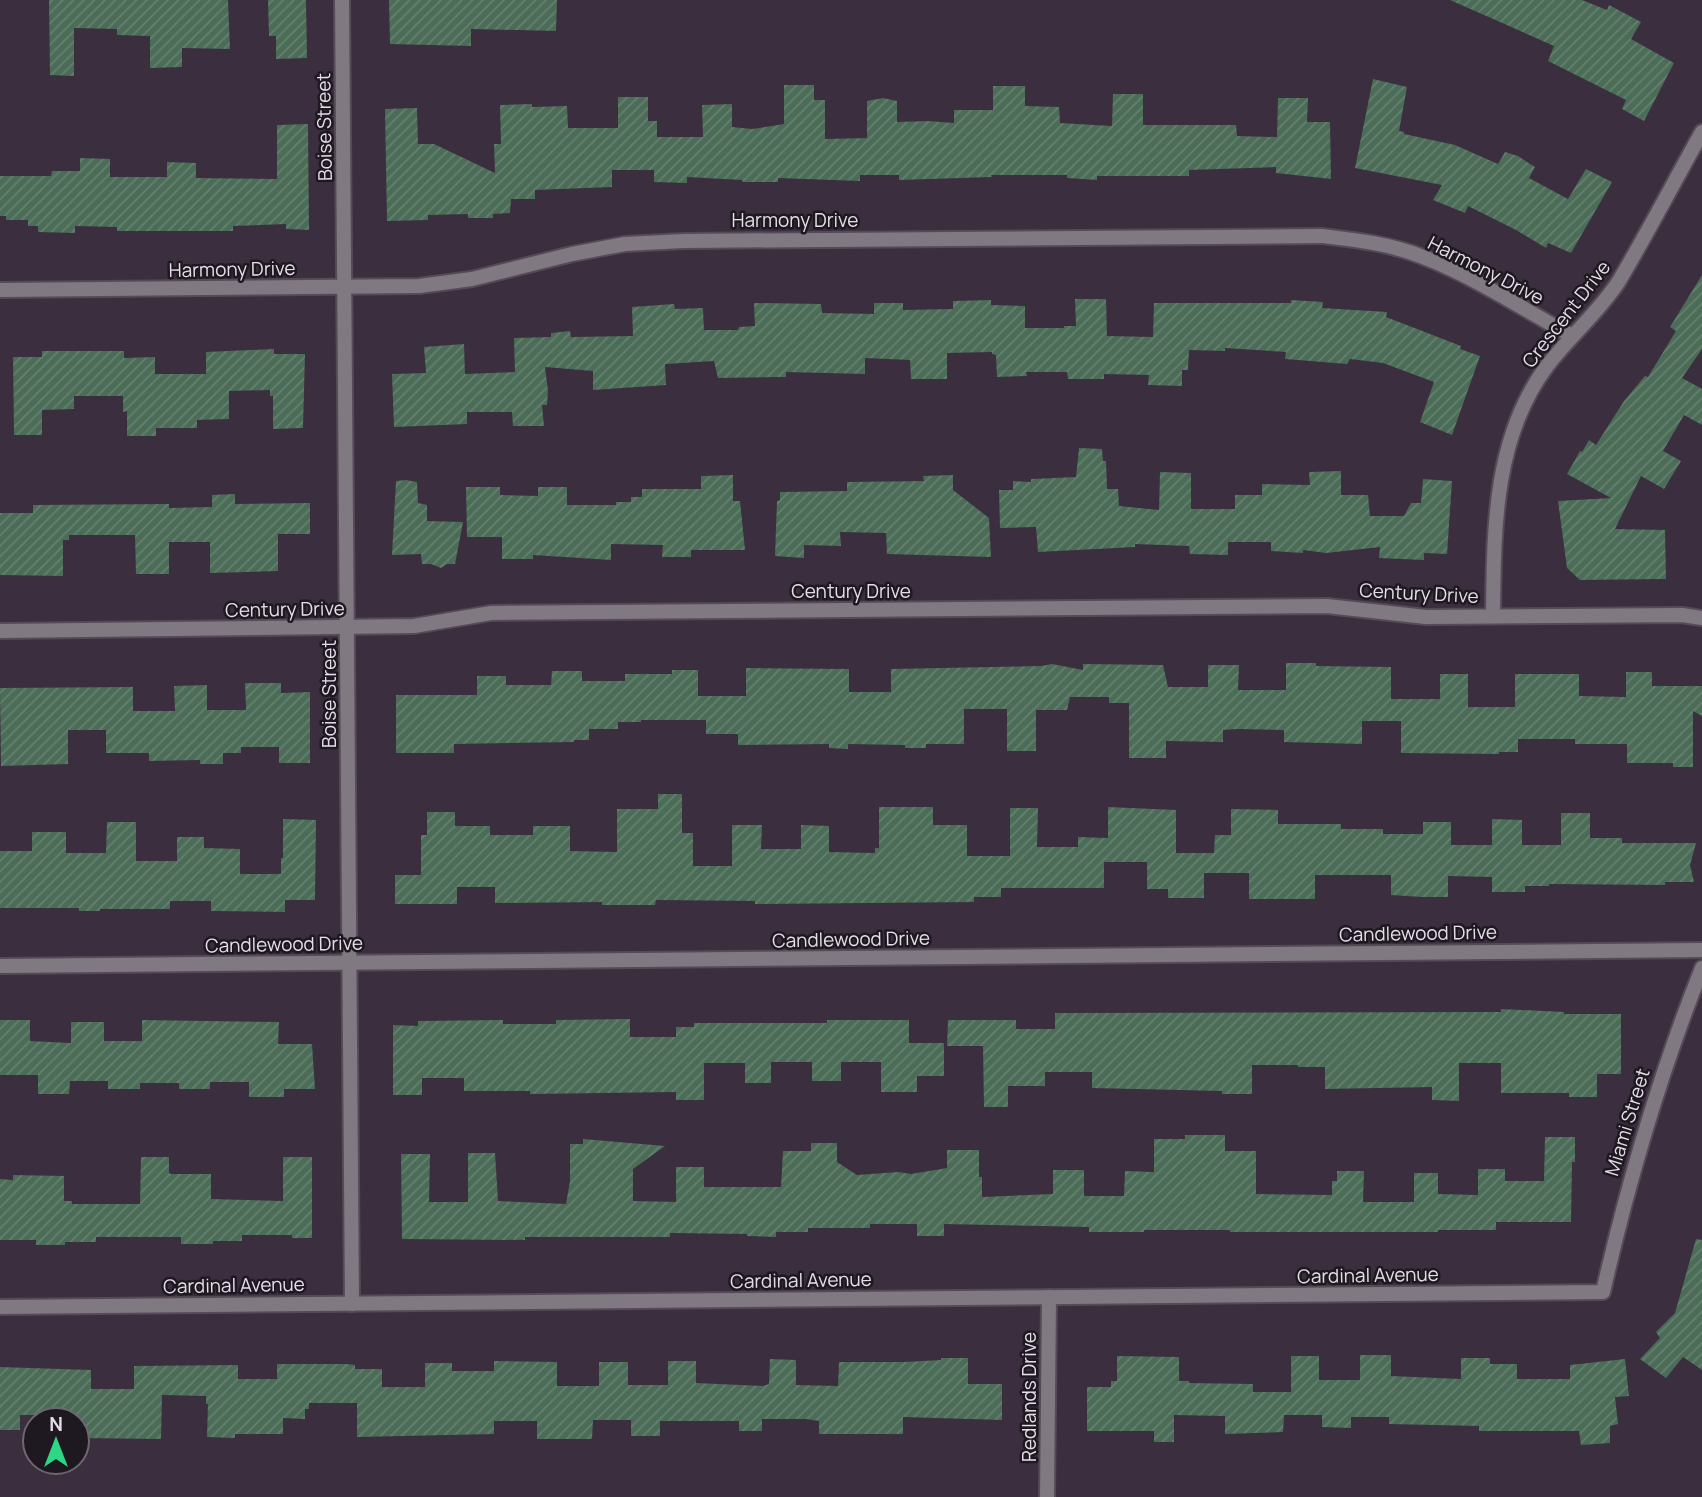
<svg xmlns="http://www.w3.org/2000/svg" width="1702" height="1497" viewBox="0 0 1702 1497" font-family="Manrope,sans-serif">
<defs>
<pattern id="building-hatch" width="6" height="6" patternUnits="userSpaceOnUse" patternTransform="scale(1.75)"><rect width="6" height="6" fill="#4b6c57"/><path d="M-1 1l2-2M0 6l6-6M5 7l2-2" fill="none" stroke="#65806f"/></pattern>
</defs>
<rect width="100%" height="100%" fill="#3b2e3e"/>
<!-- building -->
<g fill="url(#building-hatch)">
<path d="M49,0H228L230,49L182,48V67L150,68V36L117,35V29L74,28V76L50,75Z"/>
<path d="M268,0H306L307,58L276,59V36H269Z"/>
<path d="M389,0H557L556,31L471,29V46L390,44Z"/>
<path d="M1450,0H1582L1607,10L1609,5L1641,22L1631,39L1674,63L1644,121L1622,109L1626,100L1548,61L1554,46Z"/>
<path d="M1373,79L1407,87L1399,131L1404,132V134L1455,145L1498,164L1505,152L1518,156L1535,167L1529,178L1568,199L1586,169L1612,182L1571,253L1548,243L1546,248L1516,230L1468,206L1465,213L1433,200L1442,185L1355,168Z"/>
<path d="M784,85H814V100H825V139L867,138V101L883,98L897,101V122L928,121L954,123V110H993V86H1025V106L1059,107L1060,123L1112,126L1113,94H1143V125H1236L1237,136L1277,137L1278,98H1308L1307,122H1330L1331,179L1276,173V167L1189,170V176H1097V180L1067,178V175H991L992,177L899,180V175H860V181L778,178V182H743L742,180L687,177V183L654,182V170H612V187L535,190V199H511L510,213L493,214V218H468V214L428,215V220L387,221L385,109L417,108L418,144H434L495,173L494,144H501L500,105L532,104V107L567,106L568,128H618V97H648V121H657V137H703L702,105L732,104V127L752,129L784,124Z"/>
<path d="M308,124L309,230L286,229V224L233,226V231H117V227L75,226V233L38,232V226H28V220H6V216H0V176H51L52,171H80V158L110,159V177H167V162L196,163V178L277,179V125Z"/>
<path d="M1702,275V349L1682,378L1702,389V425L1684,415L1663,451L1681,461L1664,489L1641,476L1615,529L1665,530L1666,579L1580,580L1567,568L1558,501L1611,498L1567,474L1580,451L1582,452L1589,440L1596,445L1624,401L1645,376L1648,377L1676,331L1670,327Z"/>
<path d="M1075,299H1106L1107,336L1153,337L1154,303H1291V300L1323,302L1322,308L1387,312L1386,317L1461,346L1460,349L1480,356L1452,435L1420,422L1434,382L1383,363L1350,359L1347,364L1285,359L1286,352L1225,348V351L1189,350L1188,370H1182V386L1148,385L1149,375L1104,374V379H1068L1067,372H1026L1027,376L997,377L996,355L992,354V352L947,353V379H911L910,360L865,358V374L786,372V377L718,378L714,361L665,364L666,385L593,390V371L545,367L548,391L547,405H542L544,426H513L512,412H467V424L394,427L392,374L426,373L424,347L464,344L465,374L515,372L514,338L551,337V333L570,331L571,337L633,336L632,307L674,304L675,309L703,308L704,330H738L739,327L755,326L754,303L821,304L822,313L874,314V303H903V310L953,309V301L991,300V305L1025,306V328H1064V326H1076Z"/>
<path d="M274,349V354H305L303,428L273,429V396H270V390L229,391V419L197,420V428H156V436H127V411L123,412V396H74V409L42,410V435H14L13,357H42V351H124V358L155,357V374H206V352Z"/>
<path d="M1079,448L1102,449L1103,461H1106L1107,489H1118L1119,506L1159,510L1160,472L1191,473V509H1235V495H1262V484L1310,485L1309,472L1341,471V495H1368L1370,516H1404L1411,503H1421L1423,479L1452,481L1447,554L1424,553V560L1379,558L1380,547L1326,553L1303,550V553L1271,551V542H1228V555L1190,554L1189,546L1135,544V547L1038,552L1036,527L1000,528L999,490H1013V481L1031,482V479L1076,477Z"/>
<path d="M733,475V501H740L745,550H691V557H662L663,545L611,544V560L533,555V559H502V537H467L466,487H500V495L538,496V487H567V505H616V502H631V497H642V489H701V476Z"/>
<path d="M953,475V490L989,518L991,557L887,554L886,533L840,532L841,546L804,545V558L775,556L777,501L780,500V492L847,491V482L924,481L923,476Z"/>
<path d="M406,480L417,482L418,503L427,505V521L463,522L455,564H447L441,568L431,564H422L421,554L392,555L396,481Z"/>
<path d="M235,494V504L310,503V534H278V571L210,573V542H169V574H136L135,535H69V540H63V576L0,575V513H33V505L169,504V508L212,507V495Z"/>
<path d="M1286,663H1316V666L1391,667V699H1440V674H1468V707H1515V674H1579V696L1626,697V672H1652V686H1702V716L1693,711V767H1673V763H1627V744H1575V739H1518V752H1499V754L1401,753V721H1362V744L1284,742V730L1238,729L1223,730V742L1166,741V758H1129V703H1109V697H1070L1067,710H1036V751H1007V709H964V744H926V748H905V745L848,744V749L829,748V744L738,745V734H706V720H641V722H618V729H589V740H574V742L454,744V753H396V695H477V676H506V685H551L552,671H582V681H625V674H672V670H698V696H746V668L849,669V692H891V669L1041,666L1052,664L1083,670V664L1163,665L1168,687H1208V665H1239L1238,690H1286Z"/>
<path d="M245,683H281V693L310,692V763H279V747H241V753H223V764H200V760L149,761V753H106V730H68V764L1,766L0,688L133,687V711H175L174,686L207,685V710H246Z"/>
<path d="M658,794H682V833H693V866H732V825H762L761,849H801V825L829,826V852L875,853V848H879V807H933V825H967V856H1010V808H1038L1037,847H1078V837L1108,838V807L1176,810V853H1214L1215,835H1231V809L1278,810V824H1341V829H1383V834H1423V822H1451V845H1492V819L1522,820V845H1561V813H1590V838H1622V843H1696L1690,865L1694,882H1665V885L1549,884V886H1525V892H1492V877L1448,876V897H1422L1391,895V875H1315V899H1249V873H1204V898H1168V889H1147V862H1104V888H1001V897H974V902L755,904V901L656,900L655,905H602V902L495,903V887H457V904H395V875H421V835H427V812H455V826H490V835H533V826H570V851L617,852V809H658Z"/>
<path d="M283,819L316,820L315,900H285V912L211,911V901H170V909H100V911H79V908H0V851H32V832H66V853H106L107,822H136V861H177V837H204V848L240,849V874H281V858H283Z"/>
<path d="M1501,1009L1564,1012V1014H1621V1074H1597V1097H1569V1093H1501V1063H1459V1101L1432,1100V1087L1325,1089V1067H1298V1065H1252V1094H1222V1091L1092,1088V1072H1045V1086H1008V1107H984L983,1046H947L948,1020H1016V1029H1055V1013L1501,1012Z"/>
<path d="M630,1019V1037H676V1027H694V1023H827V1020H909V1043H944V1076H917V1092H881V1062H841V1081H812V1062H771V1083H745V1063H704V1100H676V1092L530,1094V1091H464V1078H422V1095H393V1025L418,1026V1021L503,1020V1024H556V1020Z"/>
<path d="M0,1020H30V1041L71,1043V1022H104V1041H142V1020L279,1022L278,1044H312L315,1089H284V1097H249V1082H210V1089H179V1083H140V1089H108V1081H70L69,1094H38V1075H0Z"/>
<path d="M1185,1135H1225V1151H1256V1194L1332,1195V1181H1337V1171H1364L1363,1202H1414V1173H1438V1194L1478,1195V1169H1505V1181H1544L1545,1137H1575V1162H1572L1571,1222H1496V1230H1438V1232H1230V1230H1144V1232H1089V1227L944,1224V1236H917V1224H870V1228H808V1232H776V1237L747,1236V1234L670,1233V1237H525V1240L402,1239L401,1154H430L429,1202H468V1153H495L498,1201L566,1204L570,1181V1144H583V1139L665,1146L633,1169V1201L676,1202V1167H704V1187H781L783,1151H811V1143H837V1162L857,1175L898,1172L911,1174L947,1168V1150H979V1177H982V1197L1053,1194V1170H1084V1196H1124L1125,1171L1154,1172V1139H1185Z"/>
<path d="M141,1157H169V1173L171,1174H211V1199L283,1201V1157H312V1238H292V1235H242V1241H213V1244H181V1237H96V1242H65V1245H36V1240H0V1179L13,1180V1175L64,1176V1201H72V1204H140Z"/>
<path d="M1696,1239L1702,1240V1370L1683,1357L1666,1378L1640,1359L1660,1338L1656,1332L1675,1313Z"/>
<path d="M1360,1355H1391V1376L1461,1379V1358H1490V1364H1517V1379H1570V1365L1625,1359L1629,1396L1615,1397L1618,1424L1610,1426V1443L1581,1445L1579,1431H1479V1426L1389,1424V1417H1351V1428L1322,1427V1415H1284L1283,1432L1225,1434V1416L1174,1415V1442H1154V1431H1087V1387H1111V1381H1117V1356L1179,1357V1381H1189V1383L1253,1384V1392H1291V1356H1319V1380H1360Z"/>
<path d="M941,1358H968V1384H1002V1420L903,1417V1434H819V1421L806,1419H762V1431H739V1421H660V1436H631V1420H593L592,1439H537V1421H494V1434L357,1437V1403H309V1409H305V1419L283,1418V1434H235V1438L207,1437L208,1404H206V1396L162,1395L161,1439L77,1438V1420H61V1415H20V1430H0V1367L91,1370V1389H134V1366L238,1365V1379H277V1364H346L355,1365V1369H382V1387H425V1363H452V1371H494V1361L557,1362V1386H599V1362H628V1385H668V1361H696V1383L763,1386L769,1384L770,1359L796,1360V1385L838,1386L839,1362H904L941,1360Z"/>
</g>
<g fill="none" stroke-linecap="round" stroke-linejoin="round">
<defs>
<g id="street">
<path d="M342,0L352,1304"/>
<path d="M0,290L419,286L472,279L572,254L625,244L683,241L1322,236C1356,240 1391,244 1423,257C1475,277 1523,309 1572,336"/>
<path d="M1493,616C1494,531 1493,438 1547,366C1570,336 1599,312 1619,281C1648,232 1674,182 1702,132"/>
<path d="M0,631L414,626L491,613L1327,606L1426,617L1682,615L1702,618"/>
<path d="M0,966L1702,950"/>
<path d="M0,1307L1603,1292C1629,1178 1659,1076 1702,968"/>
<path d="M1047,1497L1049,1297"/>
</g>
</defs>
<!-- street casing -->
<use href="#street" stroke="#564a59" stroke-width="18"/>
<!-- street -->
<use href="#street" stroke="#807981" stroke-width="14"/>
</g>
<g text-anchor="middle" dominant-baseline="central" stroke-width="5" stroke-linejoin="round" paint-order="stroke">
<!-- street labels -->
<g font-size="19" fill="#e5dce7" stroke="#1e1920">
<text transform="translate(324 127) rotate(-91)">Boise Street</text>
<text x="795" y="220">Harmony Drive</text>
<text transform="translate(232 269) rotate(-1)">Harmony Drive</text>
<text transform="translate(1486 270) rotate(27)">Harmony Drive</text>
<text transform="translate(1566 314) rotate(-52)">Crescent Drive</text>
<text x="851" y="591">Century Drive</text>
<text transform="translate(1419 593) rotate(3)">Century Drive</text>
<text transform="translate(285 609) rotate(-1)">Century Drive</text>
<text transform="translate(329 694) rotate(-90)">Boise Street</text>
<text transform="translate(1418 933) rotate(-1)">Candlewood Drive</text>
<text transform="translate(851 939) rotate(-1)">Candlewood Drive</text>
<text transform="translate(284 944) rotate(-1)">Candlewood Drive</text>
<text transform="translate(1627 1122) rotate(-73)">Miami Street</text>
<text transform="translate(1368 1275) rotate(-1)">Cardinal Avenue</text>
<text transform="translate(801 1280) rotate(-1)">Cardinal Avenue</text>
<text transform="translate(234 1285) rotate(-1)">Cardinal Avenue</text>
<text transform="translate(1029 1397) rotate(-90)">Redlands Drive</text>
</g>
</g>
<!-- north arrow -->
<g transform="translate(56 1441)"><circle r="33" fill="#1e1920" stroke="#6e6770" stroke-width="2"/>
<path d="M0-5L12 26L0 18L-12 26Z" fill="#2cd884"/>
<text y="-10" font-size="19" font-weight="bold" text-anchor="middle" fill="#e5dce7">N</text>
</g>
</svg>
